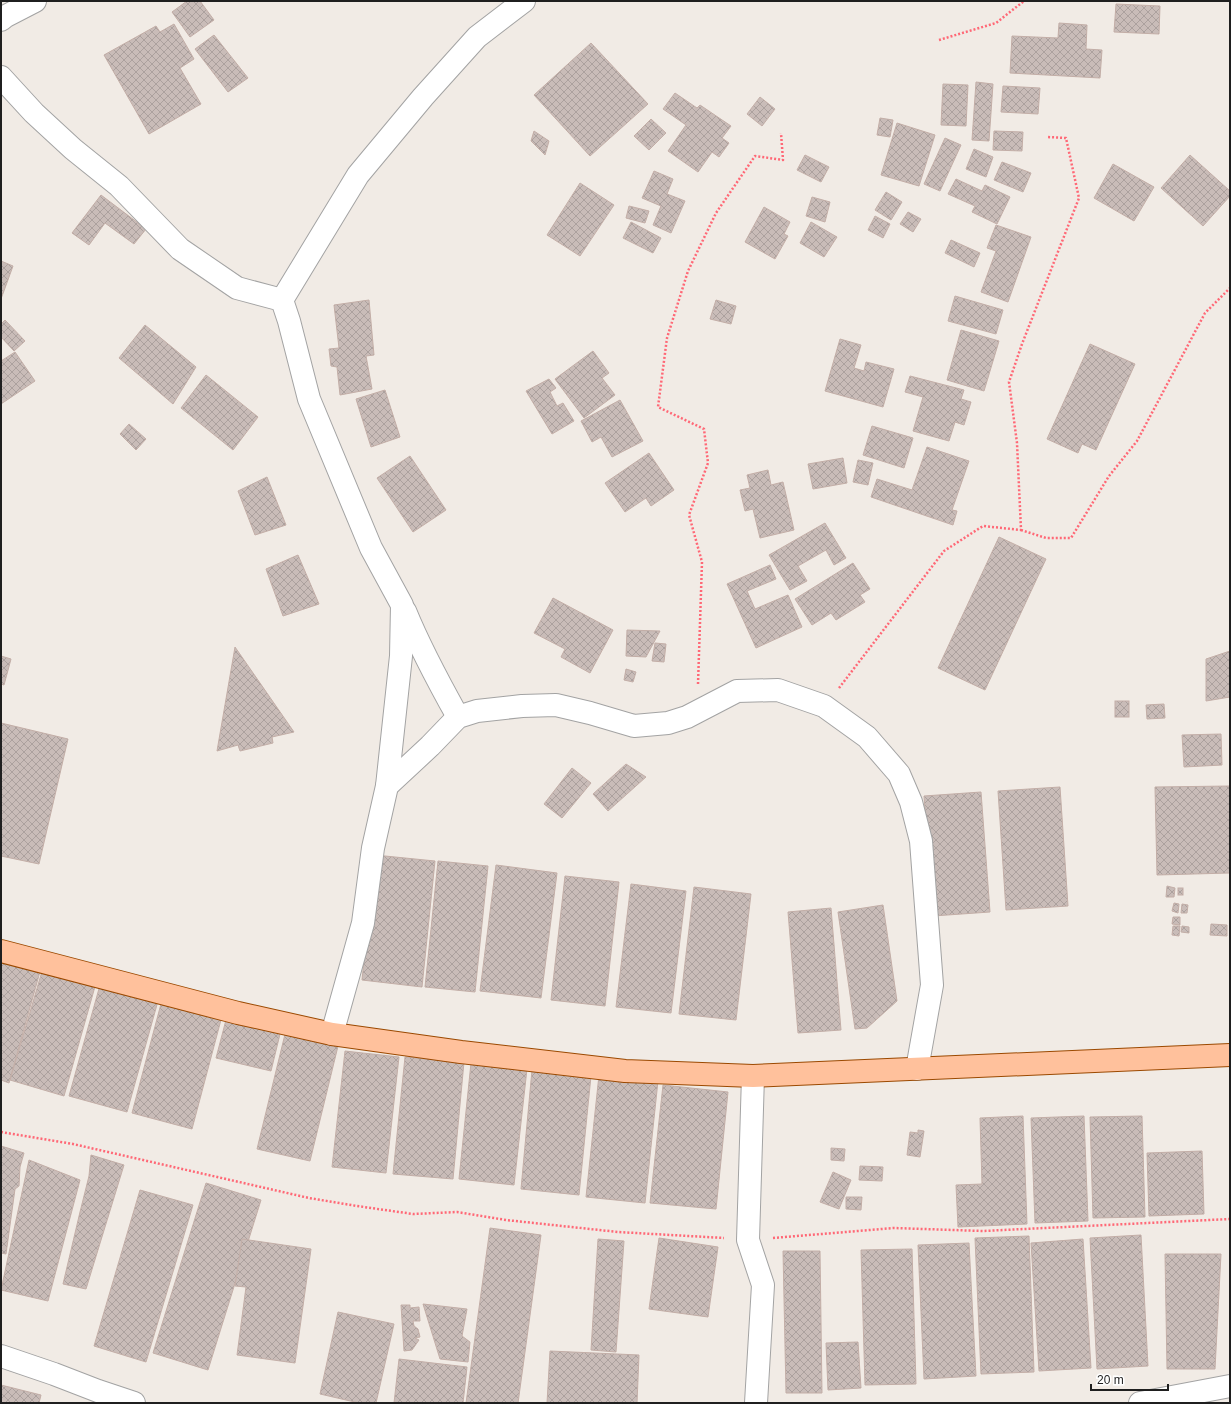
<svg xmlns="http://www.w3.org/2000/svg" width="1231" height="1404" viewBox="0 0 1231 1404" font-family="Helvetica,sans-serif">
<defs>
<pattern id="building-cross-hatch" width="8" height="8" patternUnits="userSpaceOnUse"><rect width="8" height="8" fill="#c9bcb8"/><path d="M0 0l8 8M0 8l8-8" fill="none" stroke="#aca19e"/></pattern>
</defs>
<rect width="100%" height="100%" fill="#f1ebe5"/>
<!-- building -->
<g fill="url(#building-cross-hatch)" stroke="#c3aea7">
<path d="M187,1H200L214,20L190,37L172,12Z"/>
<path d="M1116,4L1160,6L1159,34L1114,32Z"/>
<path d="M1059,23L1087,25L1086,49L1102,50L1100,78L1010,73L1012,36L1058,38Z"/>
<path d="M174,24L194,59L180,68L201,104L149,134L104,55L156,26L160,32Z"/>
<path d="M214,35L248,78L228,92L195,49Z"/>
<path d="M591,43L648,104L590,156L534,95Z"/>
<path d="M976,82L993,84L989,141L972,140Z"/>
<path d="M943,84L968,85L966,126L941,125Z"/>
<path d="M1003,86L1040,88L1038,114L1001,112Z"/>
<path d="M675,93L697,108L700,105L731,126L722,138L729,143L719,157L712,152L698,172L668,151L686,125L663,109Z"/>
<path d="M760,97L775,109L762,126L747,114Z"/>
<path d="M880,118L893,120L890,137L877,135Z"/>
<path d="M651,119L666,133L649,150L634,136Z"/>
<path d="M897,123L935,135L919,186L881,175Z"/>
<path d="M534,131L549,141L545,155L531,141Z"/>
<path d="M994,131L1023,132L1022,151L993,150Z"/>
<path d="M945,138L961,145L940,191L924,184Z"/>
<path d="M974,149L993,157L986,177L966,169Z"/>
<path d="M805,155L829,167L821,182L797,170Z"/>
<path d="M1190,155L1230,191V196L1203,226L1161,188Z"/>
<path d="M1002,162L1031,173L1023,192L994,180Z"/>
<path d="M1113,164L1154,187L1134,221L1094,198Z"/>
<path d="M654,171L673,179L667,194L685,201L671,233L653,225L661,206L642,198Z"/>
<path d="M956,179L982,191L985,185L1010,197L997,224L972,212L975,206L948,194Z"/>
<path d="M580,183L614,205L580,256L547,235Z"/>
<path d="M886,192L902,202L891,220L875,210Z"/>
<path d="M101,195L146,229L134,244L105,223L89,245L72,233Z"/>
<path d="M812,197L830,202L825,222L806,216Z"/>
<path d="M629,206L649,211L645,223L626,218Z"/>
<path d="M764,207L790,222L784,234L788,236L775,259L745,242Z"/>
<path d="M908,212L921,219L913,232L900,224Z"/>
<path d="M875,216L890,224L883,238L868,230Z"/>
<path d="M631,222L661,238L653,253L623,238Z"/>
<path d="M811,222L837,237L824,257L800,243Z"/>
<path d="M996,225L1031,237L1008,302L981,292L996,251L987,248Z"/>
<path d="M951,240L980,253L974,267L945,253Z"/>
<path d="M1,261L13,266L1,299Z"/>
<path d="M955,296L1003,310L996,334L948,321Z"/>
<path d="M369,300L374,355L366,356L372,389L340,395L337,367L331,366L329,349L339,348L334,305Z"/>
<path d="M716,300L736,306L731,324L710,319Z"/>
<path d="M5,320L25,341L14,351L1,337V324Z"/>
<path d="M145,325L196,367L173,404L119,358Z"/>
<path d="M961,330L999,341L984,391L947,380Z"/>
<path d="M840,339L861,345L854,368L864,371L866,362L894,369L883,407L825,391Z"/>
<path d="M1090,344L1135,364L1096,450L1082,444L1078,453L1047,439Z"/>
<path d="M593,351L609,373L602,378L615,395L584,418L555,379Z"/>
<path d="M15,352L35,381L1,404V361Z"/>
<path d="M206,375L258,417L233,450L181,408Z"/>
<path d="M910,376L964,390L961,399L971,402L964,425L955,422L949,441L913,431L923,397L905,392Z"/>
<path d="M549,379L556,388L550,392L557,406L563,403L574,421L552,434L526,391Z"/>
<path d="M385,390L400,437L371,447L356,399Z"/>
<path d="M620,400L643,441L612,457L601,437L592,442L581,421Z"/>
<path d="M129,424L146,439L136,450L120,434Z"/>
<path d="M872,426L913,438L904,468L863,455Z"/>
<path d="M927,447L969,461L952,510L957,511L953,525L871,497L877,479L912,490Z"/>
<path d="M649,453L674,490L651,506L646,498L625,512L605,483Z"/>
<path d="M410,456L446,510L413,532L377,478Z"/>
<path d="M843,458L847,483L813,489L808,464Z"/>
<path d="M858,460L873,463L868,485L853,482Z"/>
<path d="M768,470L771,485L783,482L794,530L760,538L753,509L745,511L740,490L750,488L747,475Z"/>
<path d="M267,477L286,525L255,535L238,491Z"/>
<path d="M825,523L846,558L834,565L826,550L798,566L807,581L790,590L769,555Z"/>
<path d="M999,537L1046,559L985,690L938,668Z"/>
<path d="M298,555L319,604L283,616L266,569Z"/>
<path d="M853,563L870,589L860,595L865,602L836,620L831,613L812,625L795,599Z"/>
<path d="M770,565L776,579L747,591L755,609L788,595L802,627L756,648L727,584Z"/>
<path d="M553,598L613,630L590,673L561,657L565,649L534,633Z"/>
<path d="M627,630L660,631L646,657L626,656Z"/>
<path d="M655,643L666,644L664,662L652,661Z"/>
<path d="M235,647L294,732L272,737L273,743L240,751L238,745L217,751Z"/>
<path d="M1230,651V697L1206,701V659Z"/>
<path d="M1,656L11,659L4,685L1,684Z"/>
<path d="M626,669L636,672L633,682L624,680Z"/>
<rect x="1115" y="701" width="14" height="16"/>
<path d="M1164,704L1165,718L1147,719L1146,705Z"/>
<path d="M1,723L68,739L39,864L1,856Z"/>
<path d="M1221,734L1222,765L1184,767L1182,735Z"/>
<path d="M626,764L646,777L608,811L593,794Z"/>
<path d="M572,768L591,783L562,818L544,804Z"/>
<path d="M1230,786V873L1157,875L1155,787Z"/>
<path d="M1060,787L1068,906L1006,910L998,791Z"/>
<path d="M981,792L990,912L933,916L924,796Z"/>
<path d="M375,855L435,861L422,987L362,980Z"/>
<path d="M438,861L488,866L475,992L425,987Z"/>
<path d="M496,865L557,873L541,998L480,991Z"/>
<path d="M565,876L619,882L605,1006L551,1000Z"/>
<path d="M631,884L686,891L671,1013L616,1007Z"/>
<path d="M1167,886L1175,888L1174,897H1166Z"/>
<path d="M694,887L751,894L736,1020L679,1014Z"/>
<rect x="1178" y="888" width="5" height="7"/>
<path d="M1174,903L1179,904L1178,913L1172,911Z"/>
<path d="M1182,904L1188,905L1187,913H1181Z"/>
<path d="M883,905L897,1001L867,1028L855,1029L838,912Z"/>
<path d="M831,908L841,1030L798,1033L788,912Z"/>
<path d="M1173,917H1180V925L1172,924Z"/>
<path d="M1211,924L1227,925V936L1210,935Z"/>
<path d="M1173,926H1180L1179,936L1172,935Z"/>
<path d="M1182,926L1189,927V933L1181,932Z"/>
<path d="M1,958L41,968L9,1083L1,1080Z"/>
<path d="M43,968L96,983L64,1096L10,1080Z"/>
<path d="M100,985L158,1001L127,1112L69,1096Z"/>
<path d="M162,1000L222,1016L192,1129L132,1113Z"/>
<path d="M227,1016L281,1030L271,1071L216,1058Z"/>
<path d="M286,1030L339,1042L310,1161L257,1149Z"/>
<path d="M345,1051L399,1057L386,1173L332,1167Z"/>
<path d="M405,1057L464,1062L453,1179L393,1174Z"/>
<path d="M471,1063L527,1069L514,1185L459,1179Z"/>
<path d="M532,1070L591,1076L579,1195L521,1189Z"/>
<path d="M599,1075L658,1081L645,1203L586,1197Z"/>
<path d="M663,1085L728,1092L716,1209L650,1203Z"/>
<path d="M1023,1116L1027,1224L958,1227L956,1185L982,1184L980,1118Z"/>
<path d="M1084,1116L1088,1221L1035,1223L1031,1118Z"/>
<path d="M1142,1116L1145,1217L1093,1218L1090,1117Z"/>
<path d="M918,1130L924,1131L920,1157L907,1155L910,1132L918,1133Z"/>
<path d="M1,1146L24,1153L20,1167L19,1186L15,1189L6,1254L1,1253Z"/>
<path d="M831,1148L845,1149L844,1161L831,1160Z"/>
<path d="M1202,1151L1204,1214L1149,1216L1147,1153Z"/>
<path d="M91,1155L124,1165L86,1289L63,1284L80,1212L89,1176Z"/>
<path d="M29,1160L80,1180L48,1301L1,1290Z"/>
<path d="M860,1166L883,1167L882,1181L859,1180Z"/>
<path d="M833,1172L851,1180L839,1209L820,1202Z"/>
<path d="M206,1183L261,1200L208,1370L153,1353Z"/>
<path d="M140,1190L193,1205L146,1362L94,1346Z"/>
<path d="M846,1197H862L861,1210L846,1209Z"/>
<path d="M490,1228L541,1235L518,1403H466Z"/>
<path d="M1141,1235L1148,1366L1097,1369L1090,1238Z"/>
<path d="M1029,1236L1034,1372L981,1374L975,1238Z"/>
<path d="M659,1238L718,1247L708,1317L649,1309Z"/>
<path d="M242,1239L311,1249L295,1363L237,1355L246,1287L235,1286Z"/>
<path d="M598,1239L624,1241L616,1352L591,1350Z"/>
<path d="M1083,1239L1091,1368L1039,1371L1031,1243Z"/>
<path d="M969,1243L976,1376L924,1379L918,1245Z"/>
<path d="M912,1249L916,1384L865,1385L861,1250Z"/>
<path d="M783,1251H820L822,1393H786Z"/>
<path d="M1165,1254H1221L1215,1369H1167Z"/>
<path d="M423,1304L467,1309L462,1336L470,1342L468,1362L440,1359Z"/>
<path d="M401,1305H410V1308L419,1307L420,1321H413L414,1326L418,1329L420,1337L415,1338L419,1340L412,1350L404,1351Z"/>
<path d="M338,1312L394,1324L376,1403H359L320,1394Z"/>
<path d="M858,1342L861,1388L828,1390L826,1343Z"/>
<path d="M550,1351L639,1355L637,1403H547Z"/>
<path d="M399,1359L467,1367L463,1403H394Z"/>
<path d="M1,1385L41,1395L39,1403H1Z"/>
</g>
<g fill="none" stroke-linecap="round" stroke-linejoin="round">
<defs>
<g id="minor">
<path d="M1,20L6,16L35,1"/>
<path d="M1,77L34,113L73,149L119,186L180,249L237,288L282,300L289,321L309,399L371,548L402,605L401,656L387,786L373,848L363,923L332,1034"/>
<path d="M282,300L358,175L423,97L477,37L524,1"/>
<path d="M405,611C420,648 439,683 458,717"/>
<path d="M387,786L430,746L458,717L477,711L522,706L556,705L590,713L634,726L668,723L687,717L737,691L778,690L824,706L867,737L899,774L911,802L921,841L932,985L917,1069"/>
<path d="M753,1076L748,1240L763,1285L756,1403"/>
<path d="M1,1356L54,1374L98,1391L134,1403"/>
<path d="M1140,1403L1230,1386"/>
</g>
<path id="major" d="M1,951L238,1013L332,1034L461,1052L625,1071L753,1076L1230,1055"/>
</defs>
<!-- minor casing -->
<use href="#minor" stroke="#a3a3a3" stroke-width="24"/>
<!-- major casing -->
<use href="#major" stroke="#9b4900" stroke-width="24"/>
<!-- path -->
<g stroke="#ff6876" stroke-width="2.5" stroke-dasharray="2 2" stroke-linecap="butt">
<path d="M939,40L996,23L1024,1"/>
<path d="M1021,530L1046,538H1071L1109,476L1137,441L1205,313L1230,288"/>
<path d="M698,684L702,562L689,515L708,463L704,429L658,407L667,338L688,271L716,213L755,156L783,160L781,133"/>
<path d="M839,688L944,551L983,526L1021,530L1017,443L1009,382L1022,344L1079,198L1066,138L1047,137"/>
<path d="M1,1132L73,1144L309,1198L357,1206L413,1214L457,1212L506,1220L618,1232L724,1238"/>
<path d="M773,1238L894,1228L983,1231L1230,1219"/>
</g>
<!-- minor -->
<use href="#minor" stroke="#fff" stroke-width="22"/>
<!-- major -->
<use href="#major" stroke="#ffc19c" stroke-width="22"/>
</g>
<!-- border -->
<rect width="1231" height="1404" fill="none" stroke="#1f1f1f" stroke-width="4"/>
<!-- scale -->
<path d="M1091 1384v6h77v-6" fill="none" stroke="#1f1f1f" stroke-width="2"/>
<text x="1097" y="1384" font-size="12" fill="#1f1f1f" stroke="#ffffff" stroke-width="3" paint-order="stroke">20 m</text>
</svg>
